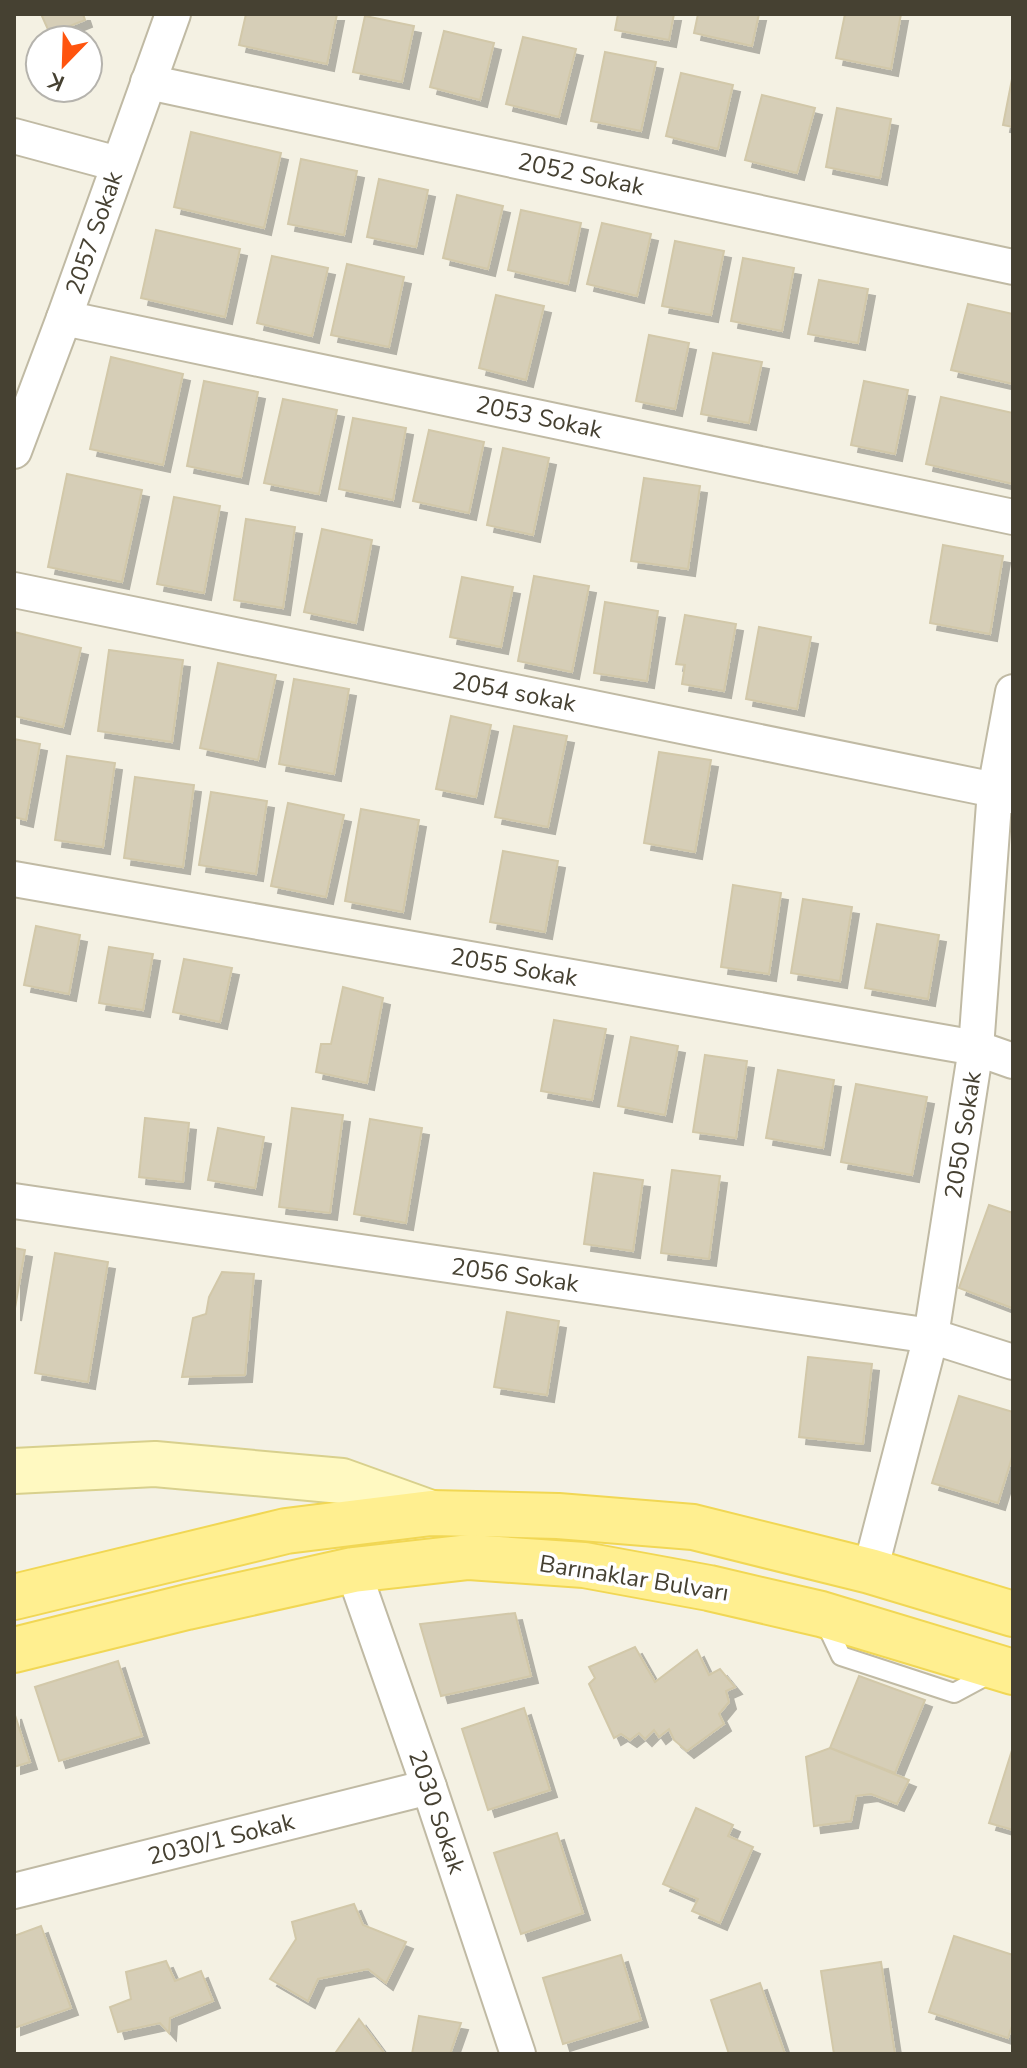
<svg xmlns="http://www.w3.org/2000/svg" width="1027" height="2068" viewBox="0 0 1027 2068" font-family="'Nunito Sans',sans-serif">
<defs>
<filter id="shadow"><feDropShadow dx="7" dy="7" stdDeviation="0" flood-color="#0004"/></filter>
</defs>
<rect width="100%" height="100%" fill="#f4f1e3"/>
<!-- building -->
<g fill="#d6ceb7" stroke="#d2c8a9" stroke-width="2" filter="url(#shadow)">
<path d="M41,14H83L85,20L50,34Z"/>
<path d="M246,14H337L327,64L239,45Z"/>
<path d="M618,14H674L669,40L615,30Z"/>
<path d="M698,14H759L752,46L694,33Z"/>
<path d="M845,14H901L891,69L836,58Z"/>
<path d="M365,16L414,26L402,82L353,72Z"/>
<path d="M444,31L494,43L480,100L430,87Z"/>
<path d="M523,37L576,49L559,117L506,104Z"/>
<path d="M605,52L656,62L641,131L591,121Z"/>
<path d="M681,73L733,85L718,149L666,136Z"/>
<path d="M1013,74V127L1003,125Z"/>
<path d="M762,95L815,108L797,173L745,160Z"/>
<path d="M837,108L891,119L880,178L826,167Z"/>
<path d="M191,132L281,153L264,228L174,207Z"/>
<path d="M301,159L357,171L344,235L288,224Z"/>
<path d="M379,179L428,190L416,247L367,237Z"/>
<path d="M457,195L503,206L488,269L443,258Z"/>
<path d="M521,210L581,223L568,284L508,270Z"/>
<path d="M602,223L651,234L637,296L587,284Z"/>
<path d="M156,230L240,249L225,317L141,298Z"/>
<path d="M675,241L724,251L711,315L662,306Z"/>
<path d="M272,256L328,268L312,336L257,323Z"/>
<path d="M743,258L794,268L782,331L731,321Z"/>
<path d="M347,264L404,277L389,347L331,335Z"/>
<path d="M819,280L868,289L858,343L808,334Z"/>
<path d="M496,295L544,306L526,380L479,368Z"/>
<path d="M968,304L1013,314V384L951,370Z"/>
<path d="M649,335L689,343L675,409L636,401Z"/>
<path d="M713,353L762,362L749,423L701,414Z"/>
<path d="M111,357L183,374L163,465L90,449Z"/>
<path d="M204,381L258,392L241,477L187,466Z"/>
<path d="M864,381L908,390L895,454L851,445Z"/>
<path d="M941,397L1013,413V484L926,464Z"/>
<path d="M283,399L337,410L319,494L264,483Z"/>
<path d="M353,418L406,428L393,500L339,489Z"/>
<path d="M429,430L484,442L469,513L413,501Z"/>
<path d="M503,448L549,458L533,535L487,525Z"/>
<path d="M67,474L142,490L122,582L48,567Z"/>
<path d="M644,478L700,486L688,569L631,561Z"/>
<path d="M174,497L220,506L204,593L157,584Z"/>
<path d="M246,519L295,527L283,608L234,600Z"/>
<path d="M322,529L372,540L356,623L304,612Z"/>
<path d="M943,545L1003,556L990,634L930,623Z"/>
<path d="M534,576L589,586L572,672L518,661Z"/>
<path d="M462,577L513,587L501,647L450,637Z"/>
<path d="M605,602L658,611L647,681L594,673Z"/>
<path d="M685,615L736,624L724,691L682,684L685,665L676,664Z"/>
<path d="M759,627L811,637L797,709L746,699Z"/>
<path d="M14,632L81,648L63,727L14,716Z"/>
<path d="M109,650L183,660L172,742L98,731Z"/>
<path d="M218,663L276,675L258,760L200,748Z"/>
<path d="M294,679L349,689L334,774L279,764Z"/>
<path d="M451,716L491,725L476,797L436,789Z"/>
<path d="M514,726L567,736L548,827L495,817Z"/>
<path d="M14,739L40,744L26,820L14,817Z"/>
<path d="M659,752L711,760L695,852L644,843Z"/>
<path d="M67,756L115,763L103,847L55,840Z"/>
<path d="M135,777L194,785L183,867L124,858Z"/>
<path d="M211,792L267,801L256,874L199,865Z"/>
<path d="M288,803L344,815L326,897L271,886Z"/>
<path d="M361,809L419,820L403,912L345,901Z"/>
<path d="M503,851L558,861L545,932L490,922Z"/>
<path d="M733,885L781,893L769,974L721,967Z"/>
<path d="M803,899L852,907L840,981L791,973Z"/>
<path d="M877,924L939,935L928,999L865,988Z"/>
<path d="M36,926L80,935L69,994L24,985Z"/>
<path d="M109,947L153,954L143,1010L99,1003Z"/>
<path d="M184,959L232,968L220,1022L173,1012Z"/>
<path d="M343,987L383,998L367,1083L316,1072L321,1044H331Z"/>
<path d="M554,1020L606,1029L592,1100L541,1091Z"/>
<path d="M631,1037L678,1046L665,1115L618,1106Z"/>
<path d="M705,1055L747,1061L736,1138L693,1132Z"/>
<path d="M778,1070L834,1080L823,1148L766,1138Z"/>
<path d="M856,1084L927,1097L912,1175L841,1162Z"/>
<path d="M292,1108L343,1115L330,1213L279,1207Z"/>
<path d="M145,1118L189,1123L183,1182L139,1177Z"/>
<path d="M370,1119L422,1128L406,1223L354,1214Z"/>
<path d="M218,1128L264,1137L255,1188L208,1180Z"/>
<path d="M672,1170L720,1176L709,1259L661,1253Z"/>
<path d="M594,1173L643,1180L633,1251L584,1244Z"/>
<path d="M989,1205L1013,1213L1012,1308L959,1288Z"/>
<path d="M14,1248L25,1250L14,1314Z"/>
<path d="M55,1253L108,1262L88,1382L35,1373Z"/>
<path d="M222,1272L254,1274L245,1375L182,1377L193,1318L206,1314L209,1297Z"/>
<path d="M507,1312L559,1321L547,1395L494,1387Z"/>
<path d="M808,1357L872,1364L863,1444L799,1437Z"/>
<path d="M959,1396L1013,1412V1454L998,1503L932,1483Z"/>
<path d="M515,1613L531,1676L441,1696L420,1624Z"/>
<path d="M635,1647L655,1682L697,1650L709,1675L720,1669L735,1687L726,1691L729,1702L719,1714L724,1724L687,1751L674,1740L669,1729L659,1737L654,1730L645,1739L639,1733L630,1740L621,1734L614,1738L589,1684L595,1678L589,1667Z"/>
<path d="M118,1661L142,1736L59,1761L35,1687Z"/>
<path d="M859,1676L925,1700L895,1773L830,1748Z"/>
<path d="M524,1708L550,1790L488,1810L462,1729Z"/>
<path d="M14,1712L30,1762L14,1767Z"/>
<path d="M1013,1747V1830L989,1823Z"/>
<path d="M830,1748L909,1780L897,1804L871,1794L856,1796L851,1821L814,1826L806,1757Z"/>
<path d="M696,1808L733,1825L728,1836L753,1847L720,1923L692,1911L698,1899L663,1884Z"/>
<path d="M557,1833L583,1913L521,1934L494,1853Z"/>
<path d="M354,1904L363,1925L406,1942L386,1983L368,1969L318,1979L308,2001L270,1979L296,1939L292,1922Z"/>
<path d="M41,1926L71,2008L14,2028V1936Z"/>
<path d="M954,1936L1013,1955V2023L1008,2038L929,2012Z"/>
<path d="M621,1955L641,2020L563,2044L543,1978Z"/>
<path d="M166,1961L175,1981L201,1971L213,2001L170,2018L169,2033L160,2023L118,2032L110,2007L131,1999L126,1972Z"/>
<path d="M881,1962L895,2054H834L821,1971Z"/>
<path d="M760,1983L785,2054H729L711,2000Z"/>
<path d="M419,2016L461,2023L450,2054H412Z"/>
<path d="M359,2019L385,2054H337L336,2052Z"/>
</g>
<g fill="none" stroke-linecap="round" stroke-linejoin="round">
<defs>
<path id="lane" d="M824,1620L841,1656L954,1693L993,1672"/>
<g id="street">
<path d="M148,82L1013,267"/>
<path d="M14,136L118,164"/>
<path d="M64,318L1013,517"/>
<path d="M14,451L64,318L173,14"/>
<path d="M14,590L995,790L1013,796"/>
<path d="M14,879L976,1048L1013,1061"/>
<path d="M14,1201L931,1336L1013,1362"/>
<path d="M353,1570L429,1787L518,2054"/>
<path d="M870,1571L931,1336L976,1048L995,790L1013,692"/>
<path d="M14,1891L429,1787"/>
</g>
<path id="secondary" d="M14,1471L155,1464L342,1481L431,1513"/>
<g id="primary">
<path d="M14,1597L286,1531L431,1513L558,1516L693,1527L870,1571L1013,1614"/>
<path d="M14,1650L187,1607L353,1570L469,1557L584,1565L709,1588L821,1614L1013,1672"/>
</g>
</defs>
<!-- lane casing -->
<use href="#lane" stroke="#c0baa4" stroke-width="22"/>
<!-- street casing -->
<use href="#street" stroke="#c0baa4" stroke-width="38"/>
<!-- secondary casing -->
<use href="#secondary" stroke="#d8d08d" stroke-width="48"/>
<!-- primary casing -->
<use href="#primary" stroke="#f1d754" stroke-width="48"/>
<!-- lane -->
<use href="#lane" stroke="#fff" stroke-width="18"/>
<!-- street -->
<use href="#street" stroke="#fff" stroke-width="34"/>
<!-- secondary -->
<use href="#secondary" stroke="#fff9c1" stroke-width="44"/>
<!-- primary -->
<use href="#primary" stroke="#ffef90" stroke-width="44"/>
</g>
<g text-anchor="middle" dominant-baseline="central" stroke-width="7" stroke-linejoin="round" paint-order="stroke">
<!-- street labels -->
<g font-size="24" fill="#464132" stroke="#fff">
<text transform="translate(581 174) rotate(12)">2052 Sokak</text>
<text transform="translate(94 233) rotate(-71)">2057 Sokak</text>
<text transform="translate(539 417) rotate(12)">2053 Sokak</text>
<text transform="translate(514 692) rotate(11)">2054 sokak</text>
<text transform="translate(514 967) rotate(10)">2055 Sokak</text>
<text transform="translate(963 1135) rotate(-81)">2050 Sokak</text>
<text transform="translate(515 1275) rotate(8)">2056 Sokak</text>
<text transform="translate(634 1578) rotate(9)">Barınaklar Bulvarı</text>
<text transform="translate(437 1812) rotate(71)">2030 Sokak</text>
<text transform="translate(221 1839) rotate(-14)">2030/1 Sokak</text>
</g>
</g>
<!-- border -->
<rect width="1027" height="2068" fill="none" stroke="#464132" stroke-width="32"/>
<!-- north arrow -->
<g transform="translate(64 64) rotate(203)"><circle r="38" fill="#ffffff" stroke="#b5b3ad" stroke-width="2"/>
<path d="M0-6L14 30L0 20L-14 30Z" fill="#ff540e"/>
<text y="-12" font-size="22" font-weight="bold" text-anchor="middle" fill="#464132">K</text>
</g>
</svg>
